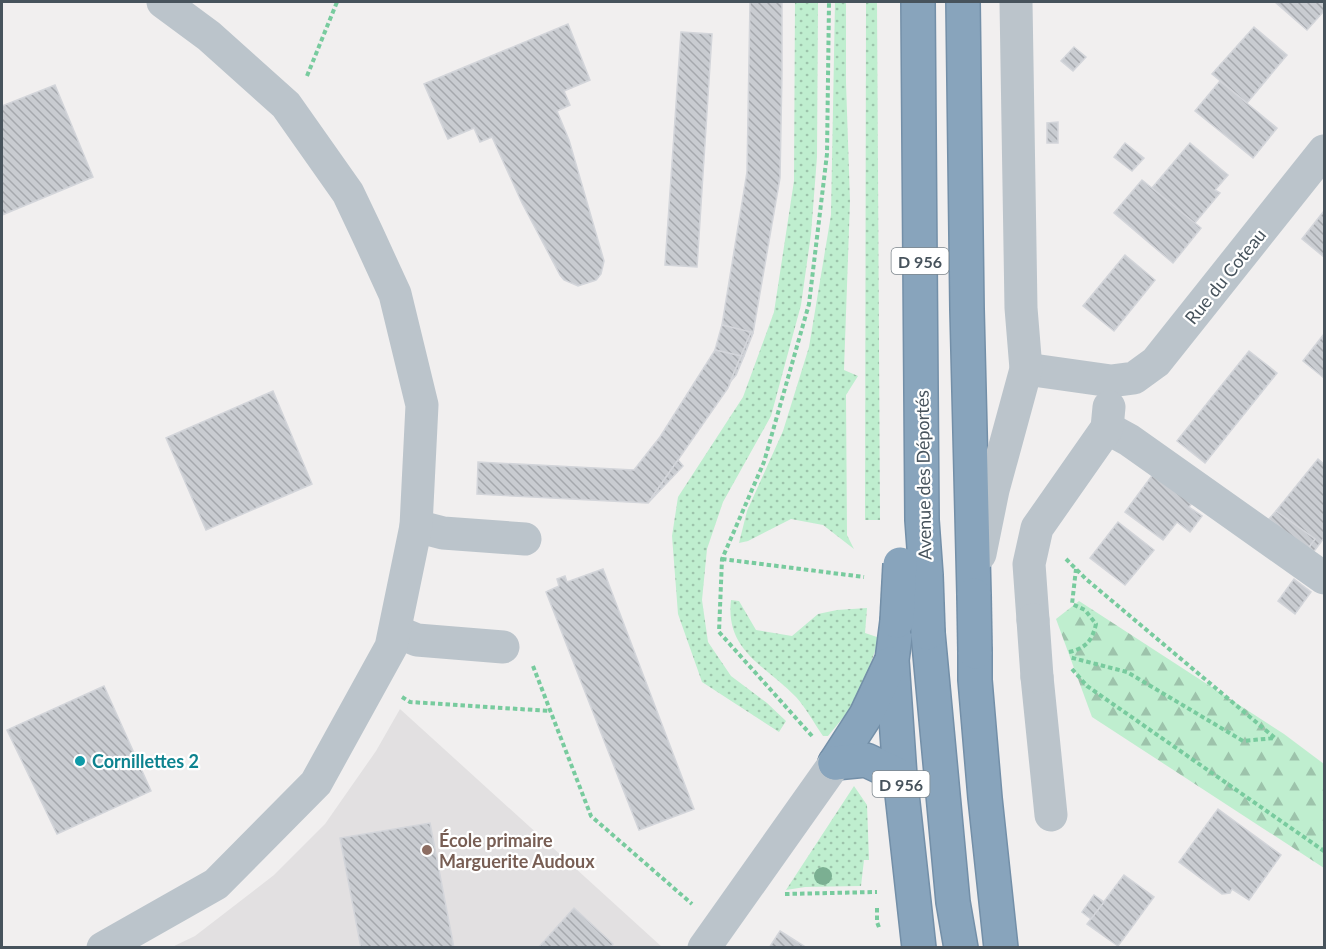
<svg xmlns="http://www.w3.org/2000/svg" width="1326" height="949" viewBox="0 0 1326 949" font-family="Lato,sans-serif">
<defs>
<pattern id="grass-dots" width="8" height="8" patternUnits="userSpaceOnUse" patternTransform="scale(1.5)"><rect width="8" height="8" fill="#bfeecf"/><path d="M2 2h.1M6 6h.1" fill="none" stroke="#9dc3ab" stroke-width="1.8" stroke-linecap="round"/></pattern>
<pattern id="forest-firs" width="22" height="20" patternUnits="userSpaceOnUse" patternTransform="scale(1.5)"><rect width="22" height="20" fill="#bfeecf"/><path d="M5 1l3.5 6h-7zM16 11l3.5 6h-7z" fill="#9dc3ab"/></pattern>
<pattern id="building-back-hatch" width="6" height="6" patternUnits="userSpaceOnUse" patternTransform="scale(1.5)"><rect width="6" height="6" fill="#c9ccd1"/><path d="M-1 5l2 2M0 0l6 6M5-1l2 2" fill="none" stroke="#a5a8ad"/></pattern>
</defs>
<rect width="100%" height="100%" fill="#f1efef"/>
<!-- education -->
<path fill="#e2e0e1" d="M400,709L662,947L170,948L195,936L274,875L325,824L376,751Z"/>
<!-- grass -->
<g fill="url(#grass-dots)">
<path d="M795,2H818L817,157L811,234L801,305L771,416L723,502L707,549L702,600L708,642L731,676L767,703L786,721L779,732L702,682L678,614L672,536L678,497L743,397L774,312L794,181Z"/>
<path d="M835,2H846V83L850,201L844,370L858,376L846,395L847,535L854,549L823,525L791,519L748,541L739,543L747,511L783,431L809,347L831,215Z"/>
<path d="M866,2H877L880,520H865Z"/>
<path d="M731,600L739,601L756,630L792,636L818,614L837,610L867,608L865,633L880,638L856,702L828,736H823C814,723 806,708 796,697C767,666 725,652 731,600Z"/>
<path d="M854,786L867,805L869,860H864L861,886L805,887L786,890Z"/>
</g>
<!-- forest -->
<path fill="url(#forest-firs)" d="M1079,601L1284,734L1324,764V868L1092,717L1056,619Z"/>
<!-- building -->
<g fill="url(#building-back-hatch)" stroke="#d3d5da" stroke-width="1.5">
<path d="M750,2H782V72L780,178L753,333L722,325L747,172Z"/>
<path d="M1275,2H1324V11L1307,30Z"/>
<path d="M568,24L590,80L564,91L570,105L557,111L569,140L604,261L601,274L596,280L578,286L564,280L560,275L522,203L492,137L480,142L474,128L448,139L424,84Z"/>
<path d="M1254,27L1287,55L1247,103L1212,74Z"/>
<path d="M681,32L712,34L697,267L665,265Z"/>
<path d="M1074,47L1086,57L1073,71L1061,61Z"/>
<path d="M1220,81L1277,128L1253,158L1195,111Z"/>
<path d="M55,85L93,177L2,215V106Z"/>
<path d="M1058,122V143H1047V123Z"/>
<path d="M1125,143L1144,158L1132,171L1114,157Z"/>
<path d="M1190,143L1228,175L1215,190L1220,193L1194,224L1152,188Z"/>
<path d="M1142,180L1201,228L1173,263L1114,213Z"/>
<path d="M1324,211V257L1302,239Z"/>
<path d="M1125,255L1155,280L1114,331L1083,306Z"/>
<path d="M722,325L751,332L741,356L715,350Z"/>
<path d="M751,332L753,333L744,356H741Z"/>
<path d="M1324,334V378L1303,361Z"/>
<path d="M715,350L741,356L728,388L648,503L477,494L478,462L634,470L660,437Z"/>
<path d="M1249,351L1277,373L1205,463L1177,441Z"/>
<path d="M741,356H744L736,375L730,382Z"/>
<path d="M273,391L312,484L206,530L166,438Z"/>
<path d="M1318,459L1324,464V538L1312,554L1307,550L1315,539L1276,511Z"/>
<path d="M678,460L683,466L648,503Z"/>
<path d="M1154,473L1193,502L1189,507L1202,516L1190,532L1177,522L1163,540L1125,512Z"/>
<path d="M1276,511L1315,539L1307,550L1269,519Z"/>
<path d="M1118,522L1154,550L1125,585L1090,558Z"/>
<path d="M603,569L694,809L639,830L546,592L559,586L557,579L565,576L567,582Z"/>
<path d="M1294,579L1311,592L1295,614L1278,601Z"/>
<path d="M104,686L151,791L57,834L7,730Z"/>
<path d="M1218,809L1281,855L1249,900L1232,889L1230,893L1222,894L1179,862Z"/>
<path d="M430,823L454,948H361L340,838Z"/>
<path d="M1124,875L1154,897L1118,946L1087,924Z"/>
<path d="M1094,895L1104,902L1091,919L1082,912Z"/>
<path d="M574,908L613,944L610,948H538Z"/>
<path d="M780,931L807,948H769Z"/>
</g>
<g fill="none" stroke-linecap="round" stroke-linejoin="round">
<defs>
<g id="highway">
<path d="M918,2L922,520L926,575"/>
<path d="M963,2L967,309L974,595"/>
<path d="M897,621L892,660L900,776L919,948"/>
<path d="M928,633L953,902L961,948"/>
<path d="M975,652V680L985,798L1001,948"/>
<path d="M835,763L866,715L890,664"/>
<path d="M835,763L866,760L900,776"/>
</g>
</defs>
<!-- highway casing -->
<use href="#highway" stroke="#738fa8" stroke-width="36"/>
<!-- path -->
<g stroke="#78cb9e" stroke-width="4" stroke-dasharray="4.5 3" stroke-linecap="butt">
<path d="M307,76L337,2"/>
<path d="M722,559L864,577"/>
<path d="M1066,559L1086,579L1275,738L1243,741L1127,672L1069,657"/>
<path d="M1069,652C1086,648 1092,641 1096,624L1085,610L1072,604L1076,569"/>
<path d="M533,666L591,816L692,904"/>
<path d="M1072,669L1087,686L1324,851"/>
<path d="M402,697L410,702L550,711"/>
<path d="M812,736L719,632L722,559L764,462L809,304L827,154L829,2"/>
<path d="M785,894L877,892"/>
<path d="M877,908V922L880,930"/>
</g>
<!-- minor -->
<g stroke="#bbc4cb" stroke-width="33">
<path d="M1026,369L1111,381L1134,378L1156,362L1324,151"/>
<path d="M1107,428L1129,440L1324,578"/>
<path d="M416,526L443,533L525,539"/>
<path d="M980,554L993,490L1026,369L1021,308L1016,2"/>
<path d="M1033,620L1029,564L1037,528L1107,428L1109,407"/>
<path d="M395,631L417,640L503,647"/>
<path d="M1037,677L1051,815"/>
<path d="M103,948L216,884L316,783L391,647L416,526L422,405L395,294L367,233L348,193L286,105L209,36L163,2"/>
<path d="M704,948L835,763"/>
</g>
<!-- highway -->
<use href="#highway" stroke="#88a4bc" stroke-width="33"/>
<defs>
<g id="highway-bridge">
<path d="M926,575L928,633"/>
<path d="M974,595L975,652"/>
<path d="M897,621L900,564"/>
</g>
</defs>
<!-- highway-bridge casing -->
<use href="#highway-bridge" stroke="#738fa8" stroke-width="36" stroke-linecap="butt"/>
<!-- minor-bridge -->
<path stroke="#bbc4cb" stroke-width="33" d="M1033,620L1037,677"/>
<!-- highway-bridge -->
<use href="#highway-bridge" stroke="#88a4bc" stroke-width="33"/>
</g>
<!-- trees -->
<circle fill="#7baf92" cx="823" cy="876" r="9"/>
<!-- markers -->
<circle fill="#0f9aa8" stroke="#fff" stroke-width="2" cx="80" cy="761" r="6"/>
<circle fill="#8d6e63" stroke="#fff" stroke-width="2" cx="427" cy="850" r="6"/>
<g text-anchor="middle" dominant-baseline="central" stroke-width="4.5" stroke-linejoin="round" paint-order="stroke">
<!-- shield labels -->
<g fill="#fff" stroke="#7e878d" stroke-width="1.5">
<rect x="891.5" y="248" width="57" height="26" rx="4.5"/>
<rect x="872.5" y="771" width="57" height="26" rx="4.5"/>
</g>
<g font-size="16" font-weight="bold" fill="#47535c">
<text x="920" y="261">D 956</text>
<text x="901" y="784">D 956</text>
</g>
<!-- street labels -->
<g font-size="18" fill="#47535c" stroke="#fff">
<text transform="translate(1225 276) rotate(-51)">Rue du Coteau</text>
<text transform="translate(923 475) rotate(-91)">Avenue des Déportés</text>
</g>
<!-- culture labels -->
<g font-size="18" font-weight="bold" fill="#0d838f" stroke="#fff" text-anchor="start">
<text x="92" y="761">Cornillettes 2</text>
</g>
<!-- education labels -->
<g font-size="18" font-weight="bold" fill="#785e54" stroke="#fff" text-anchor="start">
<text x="439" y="840">École primaire<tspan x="439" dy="21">Marguerite Audoux</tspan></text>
</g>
</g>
<!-- border -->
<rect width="1326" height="949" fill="none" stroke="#47535c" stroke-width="6"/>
</svg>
